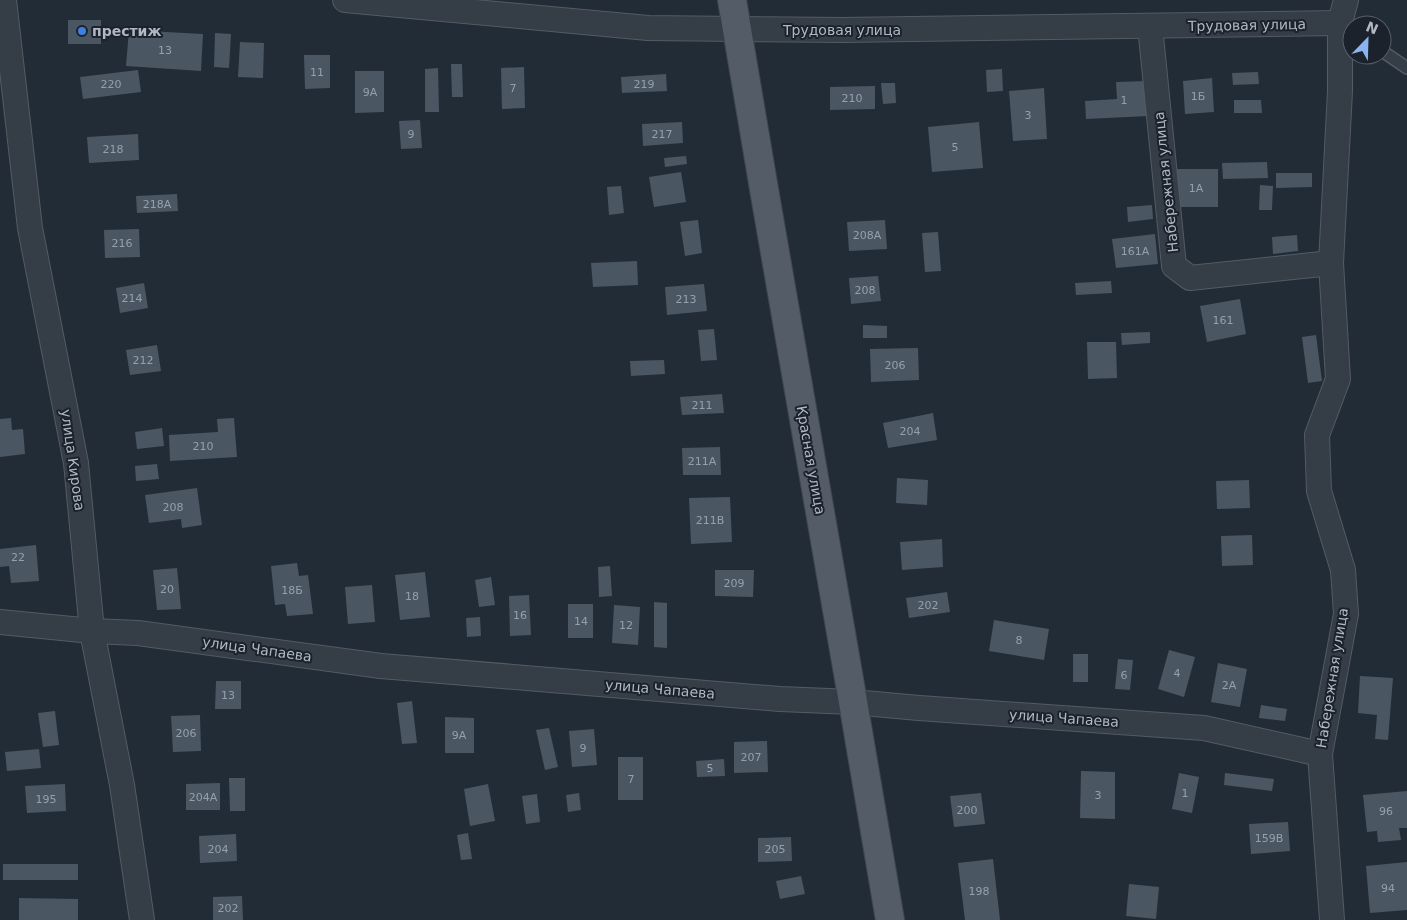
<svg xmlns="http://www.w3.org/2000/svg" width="1407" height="920" viewBox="0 0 1407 920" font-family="'DejaVu Sans',sans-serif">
<rect width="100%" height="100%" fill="#222c37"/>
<!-- building -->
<g fill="#4a5662">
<rect x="68" y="20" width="33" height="24"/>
<path d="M129,30L203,34L201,71L126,66Z"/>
<path d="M215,33L231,34L229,68L214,67Z"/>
<path d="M240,42L264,43L263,78L238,77Z"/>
<path d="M304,55H330V88L305,89Z"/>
<path d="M451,64H462L463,97H452Z"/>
<path d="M524,67L525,108L502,109L501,68Z"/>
<path d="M438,68L439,112H425V69Z"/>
<path d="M1002,69L1003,91L987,92L986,70Z"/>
<path d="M138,70L141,92L83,99L80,77Z"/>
<path d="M355,71H384V112L355,113Z"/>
<path d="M1258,72L1259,84L1233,85L1232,73Z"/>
<path d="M666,74L667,91L622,93L621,77Z"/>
<path d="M1212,78L1214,112L1185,114L1183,81Z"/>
<path d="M1147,81L1149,116L1086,119L1085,101L1117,99L1116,82Z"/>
<path d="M881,83H895L896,103L883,104Z"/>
<path d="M875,86V109L830,110V87Z"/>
<path d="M1044,88L1047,139L1013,141L1009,91Z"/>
<path d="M1234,100H1261L1262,113H1234Z"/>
<path d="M420,120L422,148L401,149L399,121Z"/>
<path d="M682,122L683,143L643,146L642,124Z"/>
<path d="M979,122L983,168L932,172L928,127Z"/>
<path d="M138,134L139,160L89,163L87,137Z"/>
<path d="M686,156L687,164L665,167L664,158Z"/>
<path d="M1267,162L1268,178L1223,179L1222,163Z"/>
<rect x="1173" y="169" width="45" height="38"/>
<path d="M681,172L686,202L654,207L649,177Z"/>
<path d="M1276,173H1312V187L1276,188Z"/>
<path d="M1260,185L1273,186L1272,210H1259Z"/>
<path d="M621,186L624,213L609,215L607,187Z"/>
<path d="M177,194L178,211L137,213L136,196Z"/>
<path d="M1152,205L1153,219L1128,222L1127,207Z"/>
<path d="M698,220L702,253L685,256L680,222Z"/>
<path d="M885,220L887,249L849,251L847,222Z"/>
<path d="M139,229L140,257L105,258L104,230Z"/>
<path d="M938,232L941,271L925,272L922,233Z"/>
<path d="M1155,234L1158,264L1116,268L1112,239Z"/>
<path d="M1297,235L1298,251L1273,254L1272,237Z"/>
<path d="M637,261L638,285L593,287L591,263Z"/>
<path d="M878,276L881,301L851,304L849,278Z"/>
<path d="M1111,281L1112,293L1076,295L1075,283Z"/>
<path d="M144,283L148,308L120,313L116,288Z"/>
<path d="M704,284L707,311L667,315L665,287Z"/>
<path d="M1240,299L1246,334L1207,342L1200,306Z"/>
<path d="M863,325L887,326V338H863Z"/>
<path d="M714,329L717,360L701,361L698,330Z"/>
<path d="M1150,332V343L1122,345L1121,333Z"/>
<path d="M1316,335L1322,381L1308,383L1302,337Z"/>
<path d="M1087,342H1116L1117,378L1088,379Z"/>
<path d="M157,345L161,371L130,375L126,350Z"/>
<path d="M918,348L919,380L871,382L870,349Z"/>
<path d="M664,360L665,374L631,376L630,361Z"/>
<path d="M722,394L724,413L682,415L680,397Z"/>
<path d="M933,413L937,440L888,448L883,423Z"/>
<path d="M11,418L12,430L23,429L25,454L0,457V419Z"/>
<path d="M234,418L237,457L170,461L169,435L218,432L217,419Z"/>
<path d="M162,428L164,446L137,449L135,432Z"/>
<path d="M720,447L721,475H683L682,448Z"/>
<path d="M157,464L159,479L136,481L135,466Z"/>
<path d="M897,478L928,480L927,505L896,503Z"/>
<path d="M1249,480L1250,508L1217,509L1216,481Z"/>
<path d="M197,488L202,525L182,528L181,519L149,523L145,495Z"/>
<path d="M730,497L732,542L691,544L689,498Z"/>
<path d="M1252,535L1253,565L1222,566L1221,536Z"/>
<path d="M942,539L943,567L902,570L900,542Z"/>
<path d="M36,545L39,581L11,583L9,566L0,567V549Z"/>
<path d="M297,563L299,576L308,575L313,614L287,616L285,604L275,605L271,566Z"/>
<path d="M610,566L612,596L599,597L598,567Z"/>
<path d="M177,568L181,609L157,610L153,570Z"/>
<path d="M715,570H754L753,597L715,596Z"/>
<path d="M425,572L430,617L400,620L395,575Z"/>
<path d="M491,577L495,605L479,607L475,580Z"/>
<path d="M372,585L375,622L348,624L345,587Z"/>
<path d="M947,592L950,612L909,618L906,598Z"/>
<path d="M529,595L531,635L510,636L509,596Z"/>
<path d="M654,602L667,603V648L654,647Z"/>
<rect x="568" y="604" width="25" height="34"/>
<path d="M614,605L640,607L638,645L612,643Z"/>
<path d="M480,617L481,636L467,637L466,618Z"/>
<path d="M994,620L1049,629L1044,660L989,651Z"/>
<path d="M1169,650L1195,657L1184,697L1158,689Z"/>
<rect x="1073" y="654" width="15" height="28"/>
<path d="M1118,659L1133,660L1130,690L1115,689Z"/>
<path d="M1218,663L1247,669L1240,707L1211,702Z"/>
<path d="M1360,676L1393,678L1388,740L1375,739L1377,715L1358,713Z"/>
<path d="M216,681H241V709H215Z"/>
<path d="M412,701L417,743L402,744L397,703Z"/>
<path d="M1261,705L1287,709L1285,721L1259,718Z"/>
<path d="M55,711L59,745L43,747L38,713Z"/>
<path d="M200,715L201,751L173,752L171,716Z"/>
<path d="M445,717L474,718V753H445Z"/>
<path d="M549,728L558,767L545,770L536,730Z"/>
<path d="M594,729L597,765L572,767L569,731Z"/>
<path d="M767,741L768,772L734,773V742Z"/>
<path d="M39,749L41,768L7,771L5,752Z"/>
<rect x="618" y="757" width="25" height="43"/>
<path d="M724,759L725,776L697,777L696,761Z"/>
<path d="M1081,771L1115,772V819L1080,818Z"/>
<path d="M1179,773L1199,777L1192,813L1172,809Z"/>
<path d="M1225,773L1274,779L1272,791L1224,785Z"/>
<path d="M229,778H245V811H230Z"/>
<path d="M220,783V810H186V784Z"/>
<path d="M65,784L66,811L27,813L25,786Z"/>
<path d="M488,784L495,821L470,826L464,789Z"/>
<path d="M1407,791V828H1399L1401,840L1378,842L1377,831L1367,832L1363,795Z"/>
<path d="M579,793L581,810L568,812L566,795Z"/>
<path d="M981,793L985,824L954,827L950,796Z"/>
<path d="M537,794L540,822L526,824L522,796Z"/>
<path d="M1288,822L1290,851L1251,854L1249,824Z"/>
<path d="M468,833L472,859L461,860L457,835Z"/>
<path d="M236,834L237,861L200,863L199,836Z"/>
<path d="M791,837L792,861L758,862V838Z"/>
<path d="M993,859L1000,920H965L958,863Z"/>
<path d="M1407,862V910L1370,913L1366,866Z"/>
<rect x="3" y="864" width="75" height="16"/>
<path d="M801,876L805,894L780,899L776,881Z"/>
<path d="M1129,884L1159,887L1156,919L1126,916Z"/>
<path d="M242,896L243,920H213V897Z"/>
<path d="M19,898L78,899V920H19Z"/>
</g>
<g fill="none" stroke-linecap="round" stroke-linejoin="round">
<defs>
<path id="service" d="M1382,51L1407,68"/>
<g id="minor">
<path d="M4,0L30,228L76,463L92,631L122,785L142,920"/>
<path d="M345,0L648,28L842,30L1340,23"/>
<path d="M1150,26L1174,266L1190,278L1331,263"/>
<path d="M0,622L92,631L138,633L381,666L780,699L853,702L919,708L1204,728L1320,754"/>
<path d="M1332,920L1320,754L1346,614L1343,570L1319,491L1317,435L1338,379L1331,263L1340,91V23L1346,0"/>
</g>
<path id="primary" d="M732,0L765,195L853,702L890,920"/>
</defs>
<!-- service casing -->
<use href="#service" stroke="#535b65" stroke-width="14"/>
<!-- minor casing -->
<use href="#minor" stroke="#535b65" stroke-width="26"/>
<!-- primary casing -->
<use href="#primary" stroke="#3f4651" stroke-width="30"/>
<!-- service -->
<use href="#service" stroke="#353d47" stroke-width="11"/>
<!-- minor -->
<use href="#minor" stroke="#353d47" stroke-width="24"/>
<!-- primary -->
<use href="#primary" stroke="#535c67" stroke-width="28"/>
</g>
<!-- markers -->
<circle fill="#3f7fe0" stroke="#1b222c" stroke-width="2" cx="82" cy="31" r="5"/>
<g text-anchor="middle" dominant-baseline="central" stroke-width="4" stroke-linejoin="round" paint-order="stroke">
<!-- number labels -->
<g font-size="11" fill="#96a0ac">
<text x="165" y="50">13</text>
<text x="317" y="72">11</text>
<text x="111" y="84">220</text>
<text x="644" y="84">219</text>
<text x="513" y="88">7</text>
<text x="370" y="92">9А</text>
<text x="1198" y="96">1Б</text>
<text x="852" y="98">210</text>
<text x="1124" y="100">1</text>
<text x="1028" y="115">3</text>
<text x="411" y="134">9</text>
<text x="662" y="134">217</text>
<text x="955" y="147">5</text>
<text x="113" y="149">218</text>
<text x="1196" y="188">1А</text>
<text x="157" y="204">218А</text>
<text x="867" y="235">208А</text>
<text x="122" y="243">216</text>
<text x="1135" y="251">161А</text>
<text x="865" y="290">208</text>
<text x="132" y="298">214</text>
<text x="686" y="299">213</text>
<text x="1223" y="320">161</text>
<text x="143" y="360">212</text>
<text x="895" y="365">206</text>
<text x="702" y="405">211</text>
<text x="910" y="431">204</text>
<text x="203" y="446">210</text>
<text x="702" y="461">211А</text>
<text x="173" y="507">208</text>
<text x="710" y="520">211В</text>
<text x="18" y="557">22</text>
<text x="734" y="583">209</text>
<text x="167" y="589">20</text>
<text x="292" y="590">18Б</text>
<text x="412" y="596">18</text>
<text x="928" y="605">202</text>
<text x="520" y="615">16</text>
<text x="581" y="621">14</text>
<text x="626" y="625">12</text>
<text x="1019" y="640">8</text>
<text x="1177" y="673">4</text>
<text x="1124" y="675">6</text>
<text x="1229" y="685">2А</text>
<text x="228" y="695">13</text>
<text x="186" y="733">206</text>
<text x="459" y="735">9А</text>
<text x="583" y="748">9</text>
<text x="751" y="757">207</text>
<text x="710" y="768">5</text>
<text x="631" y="779">7</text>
<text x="1185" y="793">1</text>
<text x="1098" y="795">3</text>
<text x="203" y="797">204А</text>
<text x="46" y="799">195</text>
<text x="967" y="810">200</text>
<text x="1386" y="811">96</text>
<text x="1269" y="838">159В</text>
<text x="218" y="849">204</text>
<text x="775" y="849">205</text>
<text x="1388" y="888">94</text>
<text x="979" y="891">198</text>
<text x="228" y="908">202</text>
</g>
<!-- street labels -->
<g font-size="14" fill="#b0b8c4" stroke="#1b222c">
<text transform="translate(1247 25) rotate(-1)">Трудовая улица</text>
<text x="842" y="30">Трудовая улица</text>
<text transform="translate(1166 182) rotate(-96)">Набережная улица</text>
<text transform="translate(73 460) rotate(82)">улица Кирова</text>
<text transform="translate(811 460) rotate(80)">Красная улица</text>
<text transform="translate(257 649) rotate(8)">улица Чапаева</text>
<text transform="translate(1332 678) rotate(-81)">Набережная улица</text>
<text transform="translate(660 689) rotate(5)">улица Чапаева</text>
<text transform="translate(1064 718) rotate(4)">улица Чапаева</text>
</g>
<!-- poi labels -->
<g font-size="14" font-weight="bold" fill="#b0b8c4" stroke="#1b222c" text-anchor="start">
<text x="92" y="31">престиж</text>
</g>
</g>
<!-- north arrow -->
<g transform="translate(1367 40) rotate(23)"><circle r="24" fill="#1b222c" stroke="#575e69"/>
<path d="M0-4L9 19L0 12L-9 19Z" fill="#89b4f0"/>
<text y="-8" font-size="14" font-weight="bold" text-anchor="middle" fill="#b0b8c4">N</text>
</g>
</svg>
